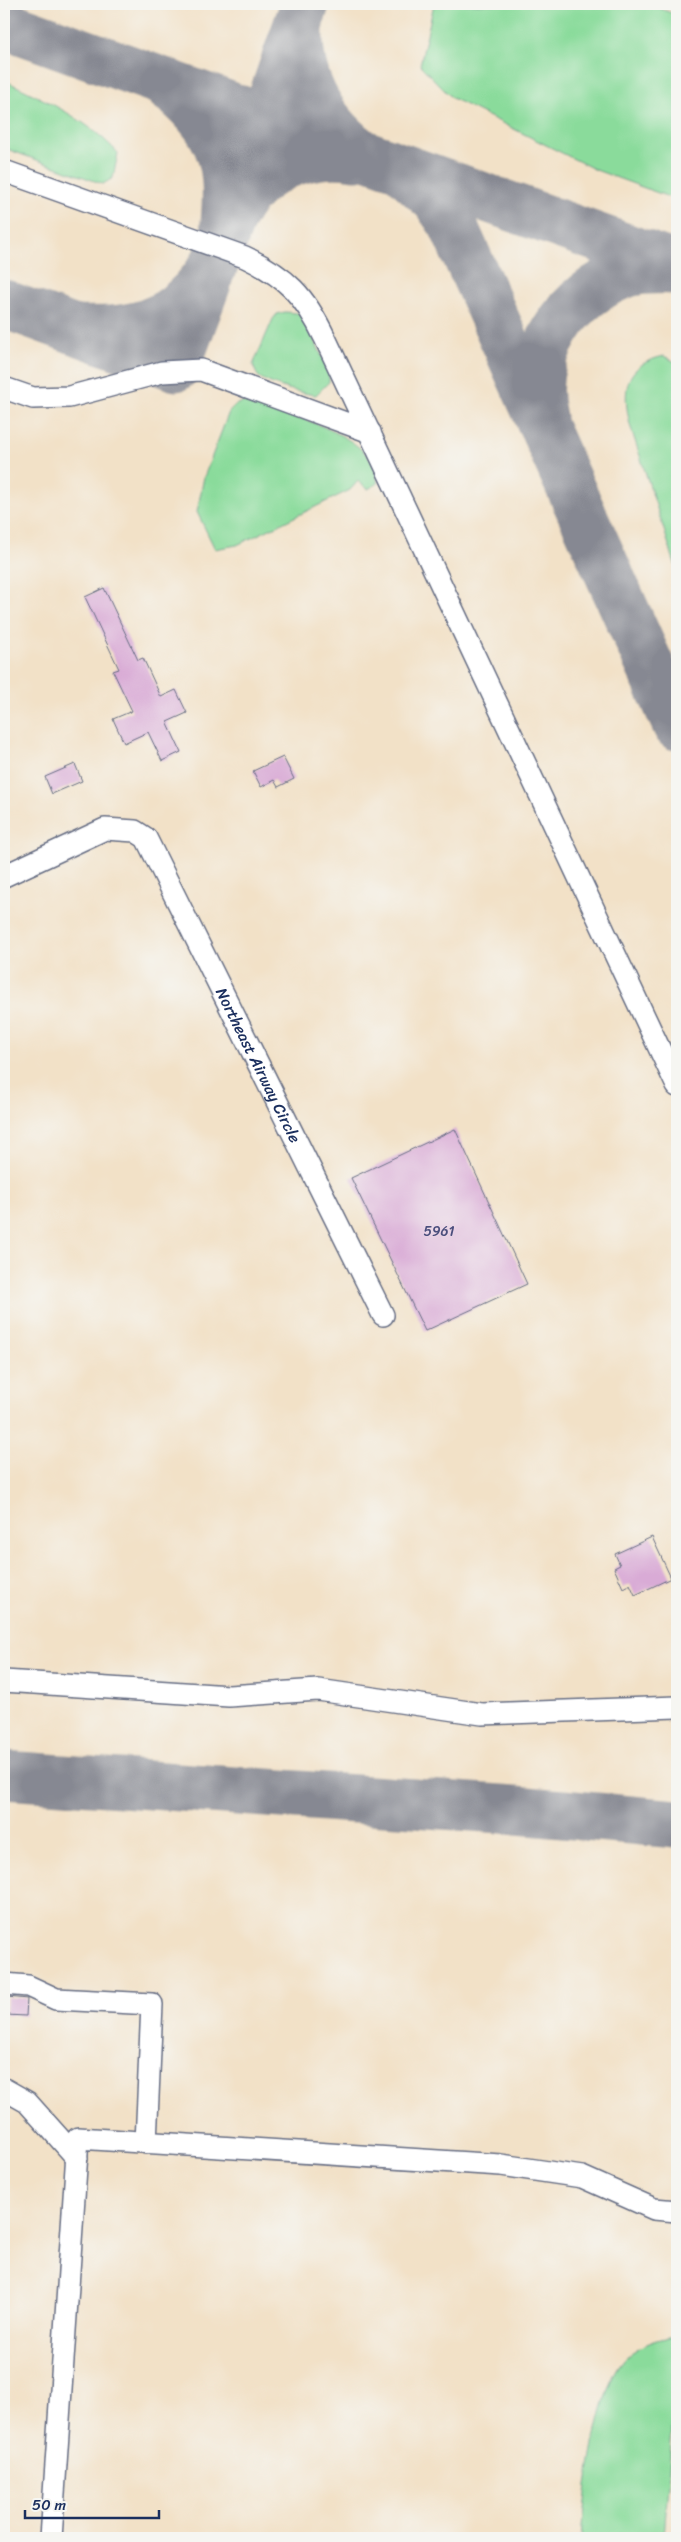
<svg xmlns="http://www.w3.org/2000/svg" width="681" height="2542" viewBox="0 0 681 2542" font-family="Sriracha,sans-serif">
<rect width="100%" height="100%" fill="#f6f6f2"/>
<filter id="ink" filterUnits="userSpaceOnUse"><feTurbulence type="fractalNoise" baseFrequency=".02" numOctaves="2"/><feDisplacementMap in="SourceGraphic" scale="10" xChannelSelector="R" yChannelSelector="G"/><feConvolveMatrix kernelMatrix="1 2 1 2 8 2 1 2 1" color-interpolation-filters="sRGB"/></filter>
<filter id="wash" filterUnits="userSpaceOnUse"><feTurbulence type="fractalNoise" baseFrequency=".0096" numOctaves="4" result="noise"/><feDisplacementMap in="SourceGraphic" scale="20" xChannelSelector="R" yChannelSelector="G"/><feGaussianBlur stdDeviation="1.12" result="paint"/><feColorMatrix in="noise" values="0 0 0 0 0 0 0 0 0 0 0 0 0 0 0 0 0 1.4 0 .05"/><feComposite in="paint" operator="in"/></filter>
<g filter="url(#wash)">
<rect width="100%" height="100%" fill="#f2e1c7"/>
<!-- green -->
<g fill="#8adb9b" stroke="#52857c">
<path d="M434,4H590C607,9 625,3 642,4C654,4 667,12 677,15V200L596,170L452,98L420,65Z"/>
<path d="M4,80C45,100 87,119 118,153L113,178L103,184L4,148Z"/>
<path d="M285,312L297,313L304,318L329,371V382L316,395C303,394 267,384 258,376C256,373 254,368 253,365L273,319L277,314Z"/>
<path d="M664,356L677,363V570L630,425C622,389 624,365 664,356Z"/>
<path d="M249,401C285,414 382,435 377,484L368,489L358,481L350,490L237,545L215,549L197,512L204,477L229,412L237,404Z"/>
<path d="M675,2336L677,2337V2361L664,2538H581C584,2499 598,2392 621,2363C633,2347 656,2339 675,2336Z"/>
</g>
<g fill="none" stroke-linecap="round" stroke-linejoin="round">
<!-- taxiway -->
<g stroke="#868892" stroke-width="49">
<path d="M4,24C228,106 452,186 677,266"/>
<path d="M299,28C297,79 319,119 358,150"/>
<path d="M168,87C179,94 188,103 196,112C231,150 228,187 224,235"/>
<path d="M255,148L305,4"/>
<path d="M407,173L436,200L452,223L677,726"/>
<path d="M4,304L176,367L208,280"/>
<path d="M75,330C109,331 141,331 170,312C186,301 202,284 212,268C222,250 225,229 235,211C259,169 308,148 355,156"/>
<path d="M542,417C526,354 569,293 628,273C643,268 661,270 677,270"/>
<path d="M4,1775L516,1810L677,1824"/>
</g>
</g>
<g id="blocks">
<!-- building -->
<g fill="#d9abd6">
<path d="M104,588L138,660L143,658L161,697L176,690L187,713L167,722L181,752L162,761L148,732L124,743L113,719L132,711L113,671L119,669L85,597Z"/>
<path d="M283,757L294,779L278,787L274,780L261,787L253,771Z"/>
<path d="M75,764L82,781L52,794L45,777Z"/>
<path d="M455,1129L527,1284L425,1331L351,1178Z"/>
<path d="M652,1537L671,1578L635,1595L630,1584L623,1588L614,1568L620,1565L615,1554Z"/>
<path d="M7,1997L27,1999L26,2016L6,2015Z"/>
</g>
</g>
</g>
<g filter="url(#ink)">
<use href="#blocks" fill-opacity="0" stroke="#666d83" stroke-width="1"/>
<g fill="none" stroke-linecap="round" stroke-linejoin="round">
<defs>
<g id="minor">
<path d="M4,171L245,257C287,277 305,296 325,338L677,1086"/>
<path d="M4,388L33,398L69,397L162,372L201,370L370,432"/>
<path id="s1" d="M4,876L105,829L135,831L146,838L383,1315"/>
<path d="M4,1681L229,1696L318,1690L482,1714L677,1707"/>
<path d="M4,1984L28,1986L56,1999L152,2004L146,2143"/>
<path d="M4,2089L27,2102L77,2158"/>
<path d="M51,2538L78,2138L501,2165L582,2177L654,2209L677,2211"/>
</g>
</defs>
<!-- minor casing -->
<use href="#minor" stroke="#666d83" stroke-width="24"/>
<!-- minor -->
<use href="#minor" stroke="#fff" stroke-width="21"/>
</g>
</g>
<g text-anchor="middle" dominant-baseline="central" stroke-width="4" stroke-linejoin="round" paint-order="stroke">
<!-- number labels -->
<g font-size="14" fill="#4a4e7c">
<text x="439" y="1231">5961</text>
</g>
<!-- street labels -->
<g font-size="16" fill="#1b2f5e" stroke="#f6f6f2">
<text stroke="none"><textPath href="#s1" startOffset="408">Northeast Airway Circle</textPath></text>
</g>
</g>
<!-- margin -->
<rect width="681" height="2542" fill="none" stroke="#f6f6f2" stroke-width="20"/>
<!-- scale -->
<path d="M25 2510v8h134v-8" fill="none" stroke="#1b2f5e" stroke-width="2.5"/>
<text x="32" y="2510" font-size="15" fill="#1b2f5e" stroke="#f6f6f2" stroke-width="4" paint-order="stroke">50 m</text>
</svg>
